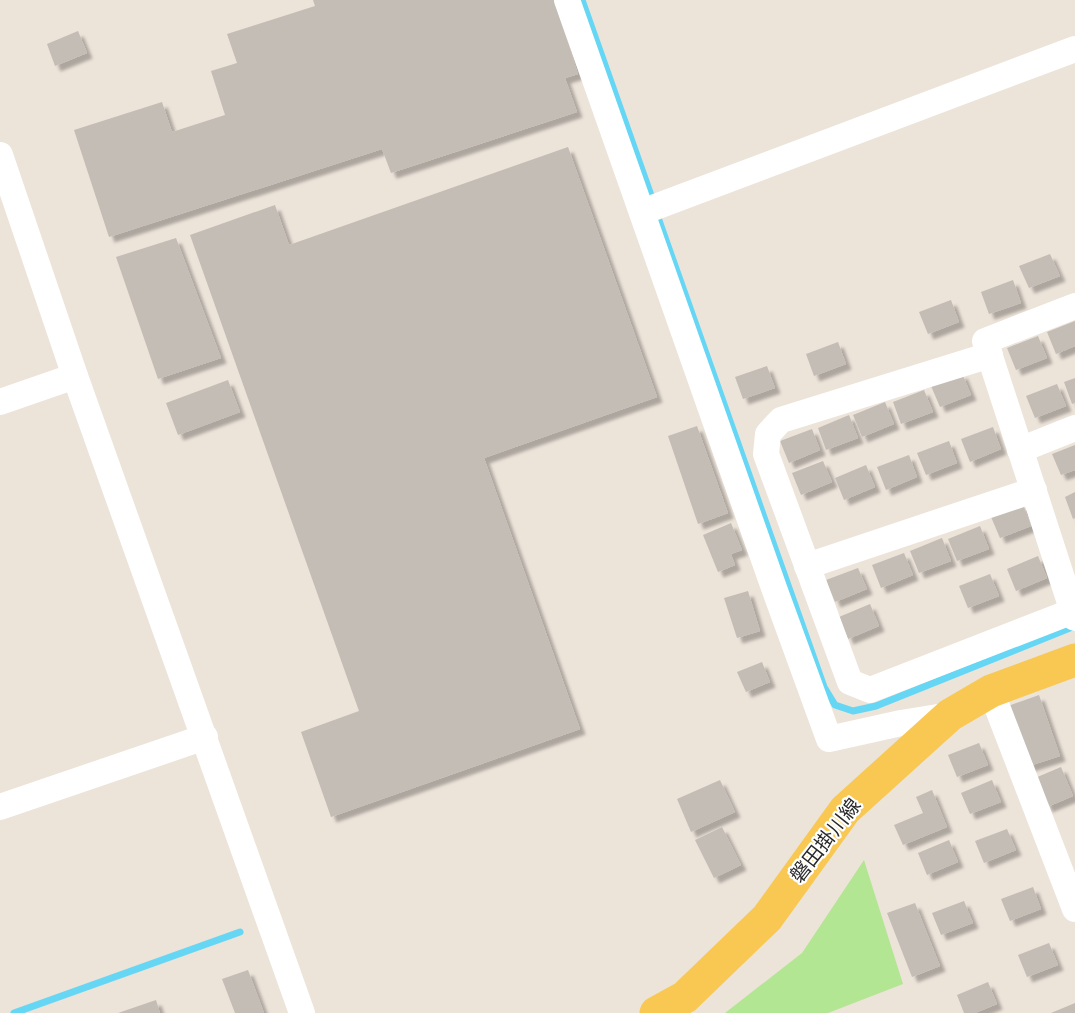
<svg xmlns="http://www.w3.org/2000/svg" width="1075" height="1013" viewBox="0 0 1075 1013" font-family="'Source Sans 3','Noto Sans JP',sans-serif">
<defs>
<filter id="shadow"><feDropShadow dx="5.5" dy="5.5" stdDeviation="1.5" flood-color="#0004"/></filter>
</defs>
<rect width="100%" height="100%" fill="#ece3d9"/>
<!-- green -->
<path fill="#b3e692" d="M864,860L903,984L828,1013H725L802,953Z"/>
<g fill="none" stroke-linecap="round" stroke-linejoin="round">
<!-- stream -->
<g stroke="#66d6f5" stroke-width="7">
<path d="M582,0L653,201"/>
<path d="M656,212L824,687L835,705L853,711L876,706L1075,626"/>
<path d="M14,1013L240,932"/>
</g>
</g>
<!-- building -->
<g fill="#c4bdb6" filter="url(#shadow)">
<path d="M313,0H554L578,74L565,78L577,112L391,173L382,149L109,237L74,130L162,102L172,132L225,115L211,71L237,63L227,34L315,6Z"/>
<path d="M78,31L87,53L55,66L47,44Z"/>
<path d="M568,147L657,397L484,458L580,729L331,817L301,732L359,711L190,235L275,205L289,245Z"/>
<path d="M176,238L221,358L158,379L116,257Z"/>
<path d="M1050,254L1060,276L1029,288L1019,266Z"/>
<path d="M1013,280L1021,303L989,314L981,292Z"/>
<path d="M951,300L959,322L928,334L919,312Z"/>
<path d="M1075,321V346L1056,354L1047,332Z"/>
<path d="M1038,336L1047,358L1016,370L1007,348Z"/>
<path d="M838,342L846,364L814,376L806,354Z"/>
<path d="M767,366L775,388L743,399L735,377Z"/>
<path d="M962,373L971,395L940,407L931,386Z"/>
<path d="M1075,378V403L1072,404L1064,382Z"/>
<path d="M228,380L240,412L178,435L166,403Z"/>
<path d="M1057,384L1066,406L1035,418L1026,396Z"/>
<path d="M924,390L933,412L901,424L893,402Z"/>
<path d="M885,402L894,424L862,437L853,415Z"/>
<path d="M849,415L858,438L826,450L818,428Z"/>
<path d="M697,426L728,513L698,524L668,436Z"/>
<path d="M993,427L1001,449L970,462L961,439Z"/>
<path d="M812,429L820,450L789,463L780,441Z"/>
<path d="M949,441L957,463L926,475L917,453Z"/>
<path d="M1075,445V470L1061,475L1052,454Z"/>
<path d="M909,455L917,477L886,490L877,467Z"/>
<path d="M823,461L832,482L801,495L792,473Z"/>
<path d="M866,465L875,487L844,500L835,478Z"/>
<path d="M1075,492V518L1073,519L1065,497Z"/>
<path d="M1023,504L1031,526L1000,538L991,517Z"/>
<path d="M731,523L742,550L731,554L735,565L718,572L703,535Z"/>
<path d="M980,526L989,549L957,561L948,539Z"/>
<path d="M942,538L951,561L919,573L910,551Z"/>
<path d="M904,553L913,575L881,588L872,565Z"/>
<path d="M1038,556L1047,578L1016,591L1007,569Z"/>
<path d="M858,568L867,589L835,602L826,580Z"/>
<path d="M990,574L999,596L968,608L959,586Z"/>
<path d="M748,591L760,631L737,638L724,598Z"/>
<path d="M870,604L879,626L848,639L839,617Z"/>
<path d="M762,662L770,682L746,692L737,672Z"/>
<path d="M1039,695L1060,756L1029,766L1008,706Z"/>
<path d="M979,743L988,765L957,777L948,755Z"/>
<path d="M1061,767L1073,796L1047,807L1035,778Z"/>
<path d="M720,780L735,812L691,832L677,799Z"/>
<path d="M992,780L1001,802L970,814L961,793Z"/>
<path d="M932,790L947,827L903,845L894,825L923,813L916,797Z"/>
<path d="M722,827L741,865L714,878L695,840Z"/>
<path d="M1007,829L1016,850L984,863L975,841Z"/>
<path d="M949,840L958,862L927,875L918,853Z"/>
<path d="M1033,887L1041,909L1010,921L1001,899Z"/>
<path d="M964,901L973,923L941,935L932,913Z"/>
<path d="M915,903L940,966L912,977L887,913Z"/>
<path d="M1049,943L1058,965L1027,977L1018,955Z"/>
<path d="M248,970L264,1013H235L222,979Z"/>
<path d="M988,982L997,1004L975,1013H964L957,995Z"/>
<path d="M156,1000L160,1013H118Z"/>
<path d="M1075,1003V1013H1051Z"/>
</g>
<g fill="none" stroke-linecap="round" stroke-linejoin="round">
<!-- minor -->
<g stroke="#fff" stroke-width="26">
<path d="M567,0L774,588L829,739L901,723L950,715"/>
<path d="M0,155L75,376L302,1013"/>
<path d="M642,212L1075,49"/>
<path d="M1075,306L985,341L1075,618"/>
<path d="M990,355L781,420L768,434L766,454L850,682L870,690L1073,611"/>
<path d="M0,402L75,376"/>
<path d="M1020,450L1075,428"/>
<path d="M807,566L1034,490"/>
<path d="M991,691L1075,909"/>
<path d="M0,807L205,737"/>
</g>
<!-- major -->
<path stroke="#f8c853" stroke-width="33" d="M656,1013L685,997L767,918L845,810L950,715L991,691L1075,660"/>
</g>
<g text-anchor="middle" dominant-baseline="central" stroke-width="4.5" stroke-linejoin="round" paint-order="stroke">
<!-- street labels -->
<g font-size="20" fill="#292929" stroke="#fff">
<text transform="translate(826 841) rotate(-52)">磐田掛川線</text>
</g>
</g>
</svg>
